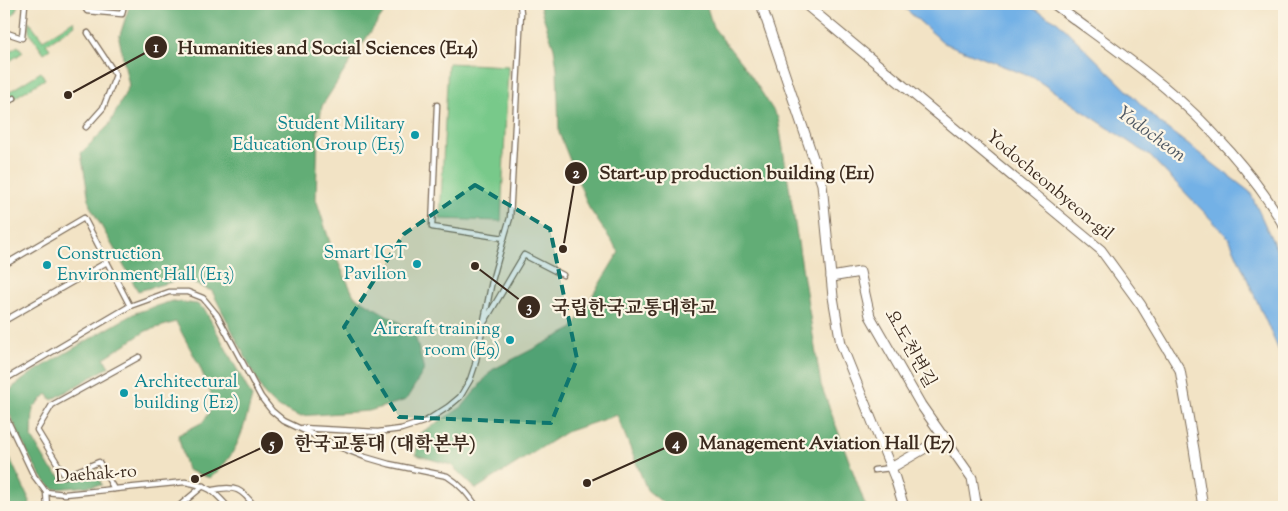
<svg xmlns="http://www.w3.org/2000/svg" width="1288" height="511" viewBox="0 0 1288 511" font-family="'Sorts Mill Goudy','Noto Serif KR',serif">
<rect width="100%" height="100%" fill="#fcf5e5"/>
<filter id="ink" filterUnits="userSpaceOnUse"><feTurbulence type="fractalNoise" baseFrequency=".02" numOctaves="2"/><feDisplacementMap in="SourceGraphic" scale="10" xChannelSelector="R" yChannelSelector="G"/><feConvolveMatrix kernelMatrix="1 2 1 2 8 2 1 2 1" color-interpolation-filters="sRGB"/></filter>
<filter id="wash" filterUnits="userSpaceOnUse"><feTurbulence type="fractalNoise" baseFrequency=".0096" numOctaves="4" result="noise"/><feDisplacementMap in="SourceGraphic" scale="20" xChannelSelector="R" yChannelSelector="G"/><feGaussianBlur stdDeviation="1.12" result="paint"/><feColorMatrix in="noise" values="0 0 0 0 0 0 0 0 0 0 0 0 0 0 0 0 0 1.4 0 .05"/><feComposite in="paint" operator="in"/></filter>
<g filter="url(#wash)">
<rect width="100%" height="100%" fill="#f2e3c5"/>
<!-- green -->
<g fill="#78c98a" stroke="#5a7a54">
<path d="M4,4H18L15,13L4,22Z"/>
<path d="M29,21L43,40L73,21L75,25L46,44L50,49L44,53L29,32Z"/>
<path d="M18,46L23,52L4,65V55Z"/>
<path d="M448,63L508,66L501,221L440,219Z"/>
<path d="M41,72L45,79L4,104V95Z"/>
</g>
<!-- forest -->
<g fill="#62ad76" stroke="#4e6c4a">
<path d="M130,4H390L356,53L322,106L318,130L316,199L332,249L354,296L414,331L424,370L406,400L369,411L299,416L276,406L264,394L212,291L182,279L138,291L90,206L81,153L109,125L129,86L119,38Z"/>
<path d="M539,4H706L713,27L750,74L778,118L821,385L866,507H668L647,490L617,415L566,432L476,489L451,465L416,455L419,434L462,407L492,370L572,329L619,252L589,208L559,133L557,68L554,48Z"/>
<path d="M172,301L197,304L205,310L252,397C243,431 238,455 210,478L187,470L178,435L203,422L215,403L199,365L176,322L146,331L104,358L109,367L52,400L47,394L33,408L32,438L50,468L63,479L94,469L102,485L54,489C37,480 17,428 7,409L6,397L13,387L32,373L62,355L135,313Z"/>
<path d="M4,446L30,501L29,507H4Z"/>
</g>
<!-- water -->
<path fill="#73b1e6" stroke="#576e82" d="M900,4H1025L1058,22L1161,124L1250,192L1284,266V362L1229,238L1150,156L1034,78L944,43Z"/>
</g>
<g filter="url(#ink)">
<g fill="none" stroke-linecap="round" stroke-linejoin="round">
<defs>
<g id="lane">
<path d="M83,4L87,11L122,14L124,4"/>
<path d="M4,32L22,38L25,4"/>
<path d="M4,104L14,98"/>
<path d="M86,127L103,108L116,75L88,33"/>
<path d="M504,238L510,218L521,13L520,4"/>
<path d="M4,265L84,218L130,306"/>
<path d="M4,321L107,262"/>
<path d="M485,321L524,255L563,275"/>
<path d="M4,380L130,306L169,292H188L203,298L217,315L261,397L272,411L284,421L337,446L365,457L389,464L447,476C460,484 468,494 477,507"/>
<path d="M4,413L34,476L46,492L65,494L185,482C209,486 213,490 228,507"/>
<path d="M302,428L378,432L401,429L426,421L448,407L460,397L470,380L475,365L492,281L504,238L432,227L437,105"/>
<path d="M874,470L891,468"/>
<path d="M114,489L99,462L65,476L37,430L52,405L139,357"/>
<path d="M213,490C235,485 242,489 255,507"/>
<path d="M46,492L47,507"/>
<path d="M178,507L203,486"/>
</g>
<g id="street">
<path d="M761,4L822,184L833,297L841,344L895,478L904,507"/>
<path d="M805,4L1101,250L1141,305L1180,370L1194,449L1203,507"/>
<path d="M1054,4C1090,31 1128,57 1163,86C1206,121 1257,178 1284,226"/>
<path d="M831,277L860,272L870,316L921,405L972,478L976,503L978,507"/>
<path d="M891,468L927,447L943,435"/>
</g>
</defs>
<!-- lane casing -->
<use href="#lane" stroke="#7b6b58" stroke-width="7"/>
<!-- street casing -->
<use href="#street" stroke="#7b6b58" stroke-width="11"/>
<!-- lane -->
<use href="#lane" stroke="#fff" stroke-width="4.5"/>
<!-- street -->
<use href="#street" stroke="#fff" stroke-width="9"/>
</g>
</g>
<!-- marked area -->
<path fill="#0f766e" fill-opacity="0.2" stroke="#0f766e" stroke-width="4" stroke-dasharray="10 6" stroke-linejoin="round" d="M475,185L550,229L577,359L551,423L399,417L344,327L404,234Z"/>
<!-- markers -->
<g fill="#0f9aa8" stroke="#fcf5e5" stroke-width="2">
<circle cx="415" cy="135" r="5"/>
<circle cx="417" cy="264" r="5"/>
<circle cx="47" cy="265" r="5"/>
<circle cx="510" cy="340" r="5"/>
<circle cx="124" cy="393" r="5"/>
</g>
<g text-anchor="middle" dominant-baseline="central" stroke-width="4.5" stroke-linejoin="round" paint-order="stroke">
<!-- culture labels -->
<g font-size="18" fill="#0d838f" stroke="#fcf5e5" text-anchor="end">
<text x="405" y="125">Student Military<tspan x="405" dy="21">Education Group (E15)</tspan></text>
<text x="407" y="254">Smart ICT<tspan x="407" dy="21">Pavilion</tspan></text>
<text x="57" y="255" text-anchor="start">Construction<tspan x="57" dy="21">Environment Hall (E13)</tspan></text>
<text x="500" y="330">Aircraft training<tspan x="500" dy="21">room (E9)</tspan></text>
<text x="134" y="383" text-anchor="start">Architectural<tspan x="134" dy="21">building (E12)</tspan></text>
</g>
<!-- street labels -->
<g font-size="18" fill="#3b2a1e" stroke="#fcf5e5">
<text transform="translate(1049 186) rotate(40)">Yodocheonbyeon-gil</text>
<text transform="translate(909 349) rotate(61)">요도천변길</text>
<text transform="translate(96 475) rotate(-4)">Daehak-ro</text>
</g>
<!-- water labels -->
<g font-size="19" font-style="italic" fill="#4f5964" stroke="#fcf5e5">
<text transform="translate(1151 135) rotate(36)">Yodocheon</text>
</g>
</g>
<!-- callouts -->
<path fill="none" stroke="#3b2a1e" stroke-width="2" d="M68 95L156 47M563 249L576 173M475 266L529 307M587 483L676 443M195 479L272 443"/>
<g fill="#3b2a1e" stroke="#fcf5e5" stroke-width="2">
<circle cx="68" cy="95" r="5"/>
<circle cx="563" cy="249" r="5"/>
<circle cx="475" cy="266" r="5"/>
<circle cx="587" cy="483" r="5"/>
<circle cx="195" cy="479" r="5"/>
<circle cx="156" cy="47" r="12"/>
<circle cx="576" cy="173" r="12"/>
<circle cx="529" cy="307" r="12"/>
<circle cx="676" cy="443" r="12"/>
<circle cx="272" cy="443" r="12"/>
</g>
<g font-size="15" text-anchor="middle" font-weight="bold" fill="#fff">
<text x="156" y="52">1</text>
<text x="576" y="178">2</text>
<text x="529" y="312">3</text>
<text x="676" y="448">4</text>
<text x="272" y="449">5</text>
</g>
<g font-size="19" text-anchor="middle" font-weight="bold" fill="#3b2a1e" stroke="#fcf5e5" stroke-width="4.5" stroke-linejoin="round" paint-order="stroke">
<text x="328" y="54">Humanities and Social Sciences (E14)</text>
<text x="737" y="179">Start-up production building (E11)</text>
<text x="634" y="314">국립한국교통대학교</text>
<text x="827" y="449">Management Aviation Hall (E7)</text>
<text x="385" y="450">한국교통대 (대학본부)</text>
</g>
<!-- margin -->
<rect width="1288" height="511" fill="none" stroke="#fcf5e5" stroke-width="20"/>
</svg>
